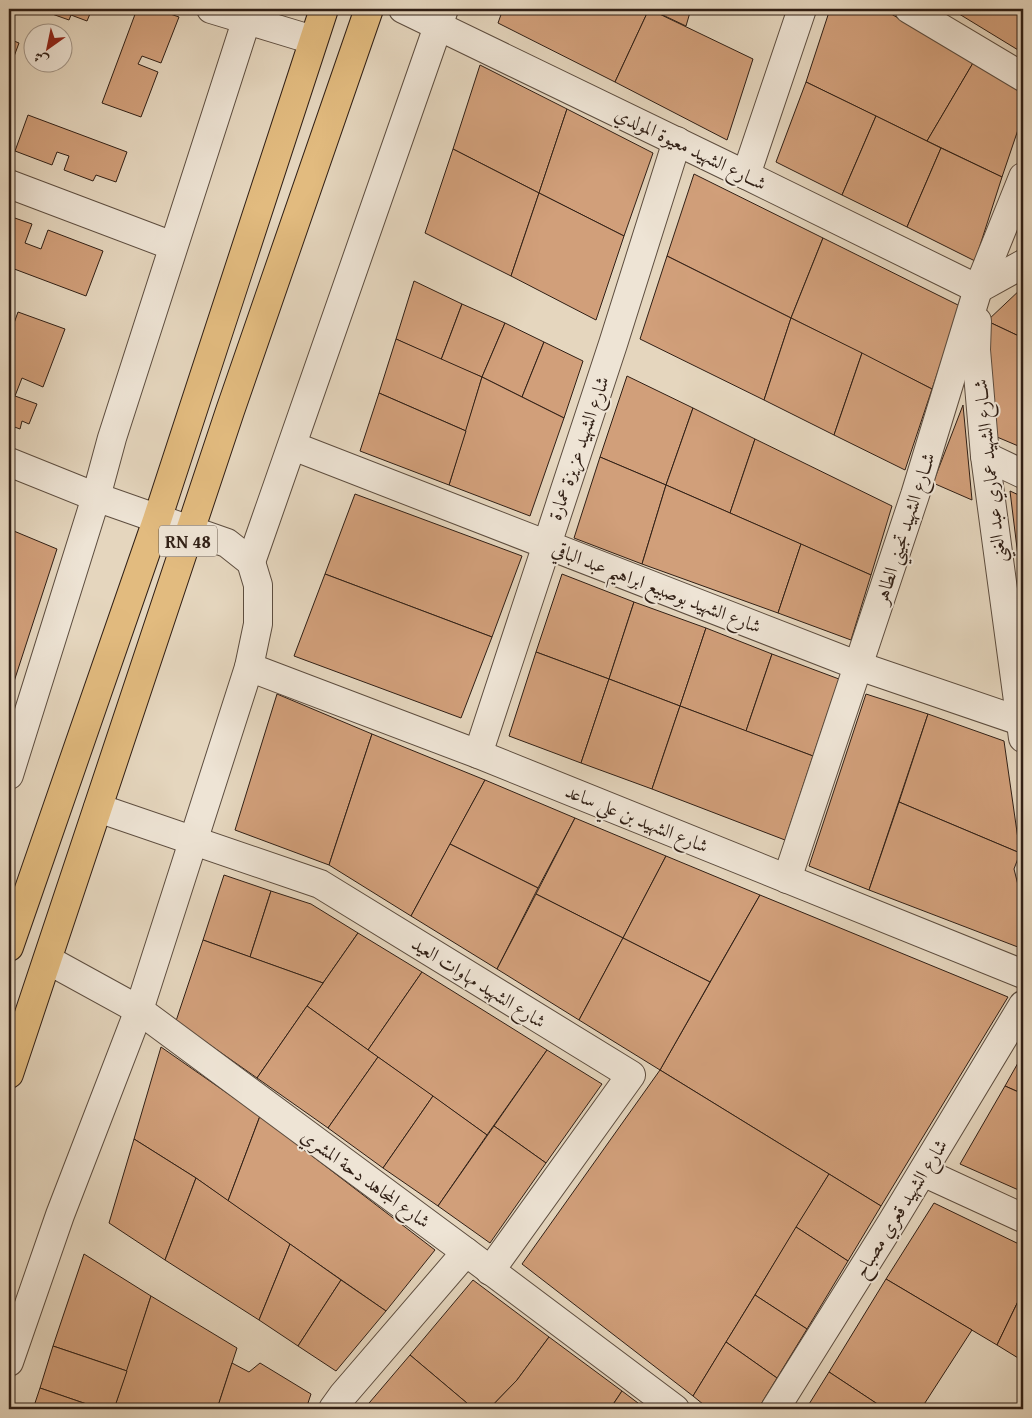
<svg xmlns="http://www.w3.org/2000/svg" width="1032" height="1418" viewBox="0 0 1032 1418" font-family="'Gentium Book Plus',Amiri,serif">
<rect width="100%" height="100%" fill="#e5d6be"/>
<filter id="stains"><feTurbulence type="fractalNoise" baseFrequency=".004" numOctaves="4"/><feColorMatrix values="0 0 0 0 .2 0 0 0 0 .09 0 0 0 0 .02 0 0 0 .5 -.17"/></filter>
<radialGradient id="worn" r=".72"><stop offset=".6" stop-color="#630" stop-opacity="0"/><stop offset="1" stop-color="#630" stop-opacity=".3"/></radialGradient>
<!-- building -->
<g fill="#d19f7a" stroke="#301f15">
<path d="M38,9H92L87,21L71,15L69,20Z"/>
<path d="M137,9H156L179,17L161,63L142,56L138,64L158,72L141,117L102,103Z"/>
<path d="M503,9H649L615,82L498,23Z"/>
<path d="M649,9L753,59L727,140L615,82Z"/>
<path d="M650,9H691L686,26Z"/>
<path d="M830,9H883L973,63L927,141L806,82Z"/>
<path d="M951,9H1023V53Z"/>
<path d="M9,39L19,43L9,70Z"/>
<path d="M973,63L1023,93V115L1002,177L927,141Z"/>
<path d="M480,65L567,109L539,193L453,149Z"/>
<path d="M806,82L876,116L842,195L776,162Z"/>
<path d="M567,109L653,153L624,236L539,193Z"/>
<path d="M28,115L127,152L116,182L96,175L93,181L64,170L69,156L57,152L52,165L15,151Z"/>
<path d="M876,116L941,148L907,227L842,195Z"/>
<path d="M941,148L1002,177L975,261L907,227Z"/>
<path d="M453,149L539,193L511,276L425,233Z"/>
<path d="M694,174L823,238L791,318L667,256Z"/>
<path d="M539,193L624,236L596,320L511,276Z"/>
<path d="M9,216L32,224L25,243L41,249L48,230L103,251L86,296L9,267Z"/>
<path d="M823,238L960,306L932,389L791,318Z"/>
<path d="M667,256L791,318L764,400L640,339Z"/>
<path d="M414,281L462,304L441,360L396,339Z"/>
<path d="M1023,287V338L987,321Z"/>
<path d="M462,304L505,323L482,377L441,360Z"/>
<path d="M18,312L65,329L43,387L22,378L15,396L37,404L29,424L22,421L20,429L9,425V337Z"/>
<path d="M791,318L862,353L834,435L764,400Z"/>
<path d="M987,321L1023,338V448L997,437Z"/>
<path d="M505,323L544,342L522,397L482,377Z"/>
<path d="M396,339L482,377L466,431L379,393Z"/>
<path d="M544,342L583,361L564,418L522,397Z"/>
<path d="M862,353L932,389L905,470L834,435Z"/>
<path d="M627,376L693,408L666,485L600,457Z"/>
<path d="M482,377L564,418L530,516L449,485Z"/>
<path d="M379,393L466,431L449,485L360,451Z"/>
<path d="M963,405L972,500L933,483Z"/>
<path d="M693,408L755,439L730,513L666,485Z"/>
<path d="M755,439L892,506L871,575L730,513Z"/>
<path d="M600,457L666,485L642,564L574,538Z"/>
<path d="M666,485L801,544L778,613L642,564Z"/>
<path d="M1010,491L1023,497V597Z"/>
<path d="M355,494L522,556L492,637L325,574Z"/>
<path d="M9,529L57,549L9,697Z"/>
<path d="M801,544L871,575L851,640L778,613Z"/>
<path d="M325,574L492,637L461,718L294,656Z"/>
<path d="M562,574L634,602L609,679L536,652Z"/>
<path d="M1018,595L1023,597V630Z"/>
<path d="M634,602L706,628L680,706L609,679Z"/>
<path d="M706,628L772,654L746,731L680,706Z"/>
<path d="M536,652L609,679L581,763L509,736Z"/>
<path d="M772,654L839,679L813,756L746,731Z"/>
<path d="M609,679L680,706L652,789L581,763Z"/>
<path d="M277,694L372,734L329,865L235,830Z"/>
<path d="M866,694L928,714L869,890L809,866Z"/>
<path d="M680,706L813,756L785,840L652,789Z"/>
<path d="M928,714L1004,741L1020,853L899,802Z"/>
<path d="M372,734L485,780L411,916L329,865Z"/>
<path d="M485,780L575,818L538,888L450,844Z"/>
<path d="M899,802L1020,853L1014,869L1023,905V949L869,890Z"/>
<path d="M575,818L666,856L623,938L536,894Z"/>
<path d="M450,844L538,888L497,969L411,916Z"/>
<path d="M666,856L760,895L710,982L623,938Z"/>
<path d="M224,875L271,891L250,957L203,940Z"/>
<path d="M271,891L311,904L358,933L323,983L250,957Z"/>
<path d="M536,894L623,938L579,1020L497,969Z"/>
<path d="M760,895L1008,997L881,1206L660,1070Z"/>
<path d="M358,933L422,972L368,1050L307,1006Z"/>
<path d="M623,938L710,982L660,1070L579,1020Z"/>
<path d="M203,940L323,983L257,1078L176,1021Z"/>
<path d="M422,972L547,1050L487,1135L368,1050Z"/>
<path d="M307,1006L378,1057L328,1128L257,1078Z"/>
<path d="M161,1047L260,1116L228,1201L196,1178L134,1139Z"/>
<path d="M547,1050L602,1084L546,1163L494,1126Z"/>
<path d="M1023,1054V1094L1005,1086Z"/>
<path d="M378,1057L433,1096L383,1168L328,1128Z"/>
<path d="M660,1070L829,1174L693,1396L522,1264Z"/>
<path d="M1005,1086L1023,1094V1192L960,1164Z"/>
<path d="M433,1096L487,1135L438,1206L383,1168Z"/>
<path d="M260,1116L435,1250L386,1311L228,1201Z"/>
<path d="M494,1126L546,1163L490,1243L438,1206Z"/>
<path d="M134,1139L196,1178L165,1260L109,1223Z"/>
<path d="M829,1174L881,1206L848,1261L796,1227Z"/>
<path d="M196,1178L290,1244L259,1320L165,1260Z"/>
<path d="M934,1203L1023,1246V1291L997,1345L886,1279Z"/>
<path d="M796,1227L848,1261L807,1329L755,1295Z"/>
<path d="M290,1244L341,1280L298,1346L259,1320Z"/>
<path d="M84,1254L151,1296L127,1371L53,1346Z"/>
<path d="M886,1279L972,1330L921,1409H885L829,1372Z"/>
<path d="M341,1280L386,1311L336,1371L298,1346Z"/>
<path d="M473,1280L549,1337L517,1380L489,1409H474L410,1355Z"/>
<path d="M1023,1291V1361L997,1345Z"/>
<path d="M755,1295L807,1329L777,1378L726,1342Z"/>
<path d="M151,1296L237,1348L217,1409H114Z"/>
<path d="M549,1337L622,1391L610,1409H489L517,1380Z"/>
<path d="M726,1342L777,1378L758,1409H709L693,1396Z"/>
<path d="M53,1346L127,1371L114,1409H101L40,1388Z"/>
<path d="M410,1355L474,1409H364Z"/>
<path d="M232,1363L249,1372L260,1363L311,1394L306,1409H217Z"/>
<path d="M829,1372L885,1409H806Z"/>
<path d="M40,1388L101,1409H33Z"/>
<path d="M622,1391L646,1409H610Z"/>
</g>
<g fill="none" stroke-linecap="round" stroke-linejoin="round">
<defs>
<g id="minor">
<path d="M211,9L313,40"/>
<path d="M403,9L746,175L978,289"/>
<path d="M909,9L1023,77"/>
<path d="M746,175L802,9"/>
<path d="M9,184L173,246"/>
<path d="M978,289L1023,264"/>
<path d="M977,321L976,350L985,456L1023,738"/>
<path d="M293,446L859,666L1023,722"/>
<path d="M985,456L1023,474"/>
<path d="M9,462L96,497L227,543L251,562L258,585V624L249,667L139,1010L60,1215L9,1362"/>
<path d="M251,562L444,9"/>
<path d="M249,667L478,754L1023,974"/>
<path d="M478,754L613,344L677,141"/>
<path d="M9,775L96,497L112,438L250,9"/>
<path d="M98,808L320,884L631,1075L490,1271"/>
<path d="M787,879L915,495L978,289L1023,177"/>
<path d="M923,1172L1023,1218"/>
<path d="M333,1409L343,1395L466,1252"/>
<path d="M775,1409L892,1222L1023,1005"/>
</g>
<path id="tertiary" d="M48,960L139,1010L466,1252L675,1409"/>
<g id="trunk">
<path d="M9,947L157,520L324,9"/>
<path d="M9,1074L230,411L369,9"/>
</g>
</defs>
<!-- minor casing -->
<use href="#minor" stroke="#5d4d3f" stroke-width="30"/>
<!-- tertiary casing -->
<use href="#tertiary" stroke="#5d4d3f" stroke-width="30"/>
<!-- trunk casing -->
<use href="#trunk" stroke="#301f15" stroke-width="30"/>
<!-- minor -->
<use href="#minor" stroke="#eee4d5" stroke-width="28"/>
<!-- tertiary -->
<use href="#tertiary" stroke="#eee4d5" stroke-width="28"/>
<!-- trunk -->
<use href="#trunk" stroke="#e2bb7f" stroke-width="28"/>
</g>
<g text-anchor="middle" dominant-baseline="central" stroke-width="4" stroke-linejoin="round" paint-order="stroke">
<!-- shield labels -->
<rect fill="#eee4d5" stroke="#695a4f" stroke-width="1" x="159" y="525.5" width="58" height="31" rx="4"/>
<g font-size="18" font-weight="bold" fill="#301f15">
<text x="188" y="541">RN 48</text>
</g>
<!-- street labels -->
<g font-size="19" fill="#301f15" stroke="#eee4d5">
<text transform="translate(691 148) rotate(26)">شــارع الشهيد معيوة المولدي</text>
<text transform="translate(578 448) rotate(-71)">شارع الشهيد عزيزة عمارة</text>
<text transform="translate(989 471) rotate(-96)">شــارع الشهيد عماري عبد الغني</text>
<text transform="translate(904 528) rotate(-72)">شــارع الشهيد تجيني الطاهر</text>
<text transform="translate(657 587) rotate(21)">شارع الشهيد بوصبيع ابراهيم عبد الباقي</text>
<text transform="translate(637 818) rotate(22)">شارع الشهيد بن علي ساعد</text>
<text transform="translate(479 982) rotate(32)">شارع الشهيد مهاوات العيد</text>
<text transform="translate(366 1178) rotate(36)">شارع المجاهد دحة المشري</text>
<text transform="translate(900 1208) rotate(-58)">شارع الشهيد قعري مصباح</text>
</g>
</g>
<!-- margin -->
<rect width="1032" height="1418" fill="none" stroke="#e5d6be" stroke-width="30"/>
<rect x="10" y="10" width="1012" height="1398" fill="none" stroke="#301f15" stroke-width="2.5"/>
<rect x="15" y="15" width="1002" height="1388" fill="none" stroke="#301f15"/>
<!-- north arrow -->
<g transform="translate(48 48) rotate(213)"><circle r="24" fill="#eee4d5" stroke="#a29588"/>
<path d="M0-4L9 19L0 12L-9 19Z" fill="#8f2418"/>
<text y="-8" font-size="14" font-weight="bold" text-anchor="middle" fill="#301f15">ش</text>
</g>
<rect width="100%" height="100%" filter="url(#stains)"/>
<rect width="100%" height="100%" fill="url(#worn)"/>
</svg>
